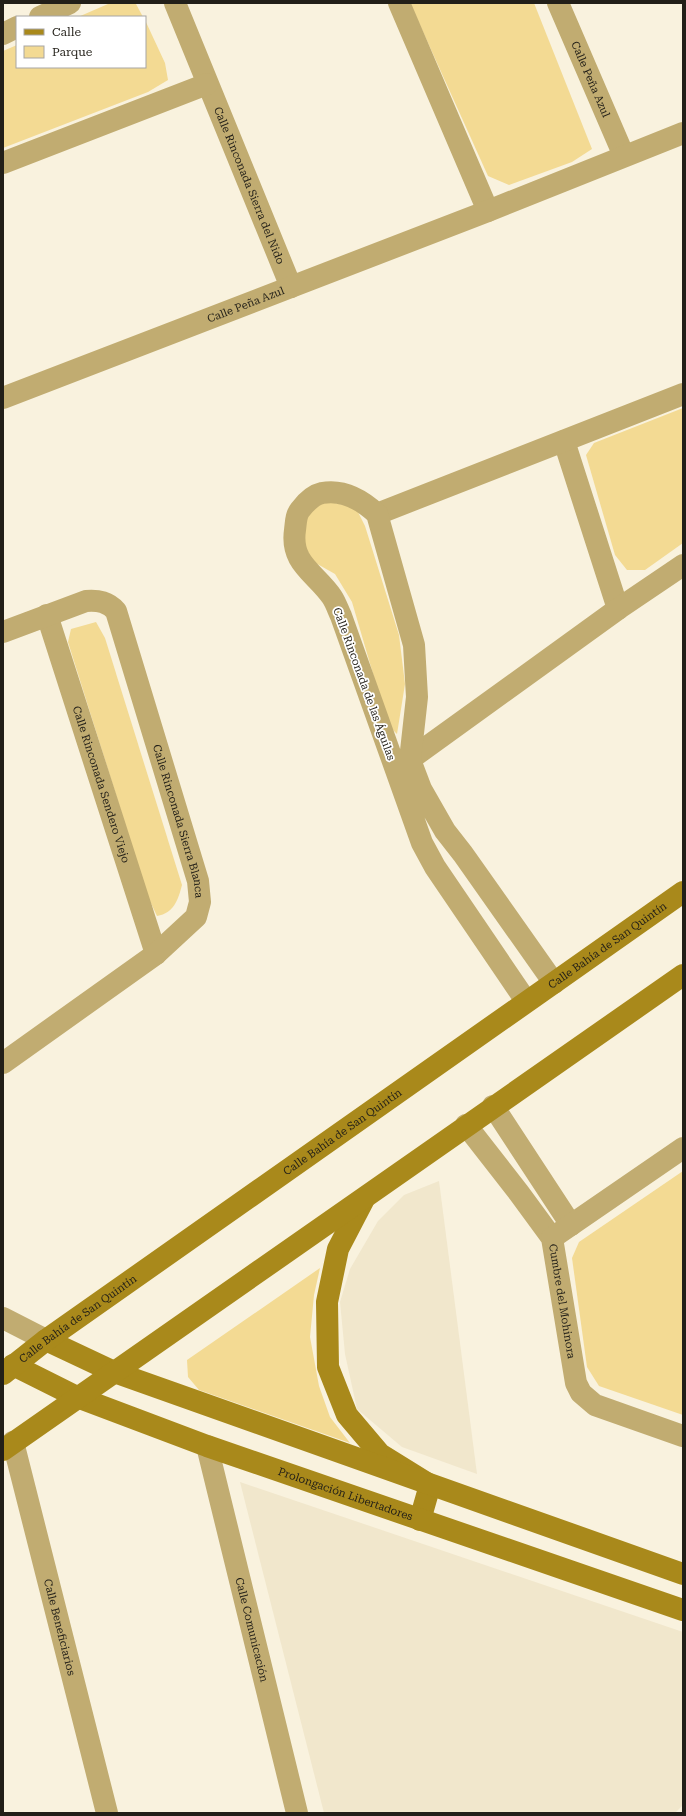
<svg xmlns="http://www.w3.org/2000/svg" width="686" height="1816" viewBox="0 0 686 1816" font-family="'Roboto Serif',serif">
<rect width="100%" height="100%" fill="#f9f2de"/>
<!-- built -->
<g fill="#f1e7cc">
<path d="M439,1181L477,1474L402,1447L357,1409L345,1354L340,1302L350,1269L378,1221L404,1195Z"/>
<path d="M240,1482L683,1632V1805L675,1813H324Z"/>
</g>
<!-- green -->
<g fill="#f3da93">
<path d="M410,3H534L592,149L572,162L509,185L488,176Z"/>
<path d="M108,4H136L143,17H78Z"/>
<path d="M145,20L165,63L168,80L148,92L3,148V51L17,45V67H145Z"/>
<path d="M683,408V543L645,570H627L615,555L586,455L594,443Z"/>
<path d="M327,501L356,508L365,526L399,635L405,684L397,734L388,725L352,602L335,574L312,561L302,538L308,510Z"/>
<path d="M96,622L105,638L182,885C178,900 174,913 157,916L148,897L68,642L71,629Z"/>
<path d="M683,1171V1415L599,1386L587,1367L572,1258L579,1242Z"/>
<path d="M320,1268L314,1295L310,1337L319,1386L330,1417L350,1443L199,1390L188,1377L187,1360Z"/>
</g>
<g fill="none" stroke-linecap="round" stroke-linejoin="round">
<!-- street -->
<g stroke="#c1ac71" stroke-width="22">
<path id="s1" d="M175,3L291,287"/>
<path d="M399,3L488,211"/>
<path id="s2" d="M558,3L624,156"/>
<path d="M40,17L70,3"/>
<path d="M3,34L17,27"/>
<path d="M3,163L207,84"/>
<path id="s3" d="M3,398L488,211L683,133"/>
<path d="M564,441L618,609"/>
<path d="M377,514L683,394"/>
<path id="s4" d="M47,615L156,954"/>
<path id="s5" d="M3,632L86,601C99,600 108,602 116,611L198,881L200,902L196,917L156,954L3,1063"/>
<path d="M402,765L618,609L683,565"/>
<path d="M526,1001L435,867L422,843L341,616C338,610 336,603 332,597C316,573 290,564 295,530C296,522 296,515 300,510C306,502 313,495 322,493C343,489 362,500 377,514L414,645L417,697L410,760L421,789L445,831L463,854L554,983"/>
<path d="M493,1106L571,1225"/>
<path id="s6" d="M466,1125L519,1193L552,1238L576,1383L581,1393L595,1405L683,1436"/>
<path d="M552,1238L683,1148"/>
<path d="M3,1318L46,1340"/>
<path id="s7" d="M13,1442L107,1813"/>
<path id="s8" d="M207,1446L297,1813"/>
</g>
<!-- secondary -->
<g stroke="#a9891b" stroke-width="22">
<path d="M363,1201L338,1249L327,1302L328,1367L347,1415L380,1454L430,1485L420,1520"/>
<path d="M46,1340L114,1372L683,1574"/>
<path id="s9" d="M13,1365L77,1397L207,1446L683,1610"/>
<path id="s10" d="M3,1374L46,1340L683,892"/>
<path d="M3,1450L683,975"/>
</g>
</g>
<g text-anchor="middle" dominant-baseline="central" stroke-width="3.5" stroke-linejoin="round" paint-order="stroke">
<!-- street labels -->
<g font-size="11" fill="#221f18" stroke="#fff">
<text stroke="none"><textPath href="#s2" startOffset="83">Calle Peña Azul</textPath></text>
<text stroke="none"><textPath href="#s1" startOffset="197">Calle Rinconada Sierra del Nido</textPath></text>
<text stroke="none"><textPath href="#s3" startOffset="260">Calle Peña Azul</textPath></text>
<text transform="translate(364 684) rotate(70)">Calle Rinconada de las Águilas</text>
<text stroke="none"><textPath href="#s4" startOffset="178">Calle Rinconada Sendero Viejo</textPath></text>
<text stroke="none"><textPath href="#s5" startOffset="341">Calle Rinconada Sierra Blanca</textPath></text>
<text stroke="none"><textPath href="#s10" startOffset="741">Calle Bahía de San Quintín</textPath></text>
<text stroke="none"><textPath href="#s10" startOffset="417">Calle Bahía de San Quintín</textPath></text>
<text stroke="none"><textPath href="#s6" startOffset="206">Cumbre del Mohinora</textPath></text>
<text stroke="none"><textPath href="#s10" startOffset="93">Calle Bahía de San Quintín</textPath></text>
<text stroke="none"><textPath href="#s9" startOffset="357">Prolongación Libertadores</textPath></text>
<text stroke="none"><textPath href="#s7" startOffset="191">Calle Beneficiarios</textPath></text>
<text stroke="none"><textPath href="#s8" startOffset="189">Calle Comunicación</textPath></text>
</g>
</g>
<!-- border -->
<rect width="686" height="1816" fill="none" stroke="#221f18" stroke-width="8"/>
<!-- legend -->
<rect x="16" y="16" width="130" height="52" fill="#ffffff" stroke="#a7a5a3"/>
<rect x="24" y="29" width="20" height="6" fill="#a9891b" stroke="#a7a5a3"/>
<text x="52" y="36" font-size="12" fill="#221f18">Calle</text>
<rect x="24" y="46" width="20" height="12" fill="#f3da93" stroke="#a7a5a3"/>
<text x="52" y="56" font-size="12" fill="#221f18">Parque</text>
</svg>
